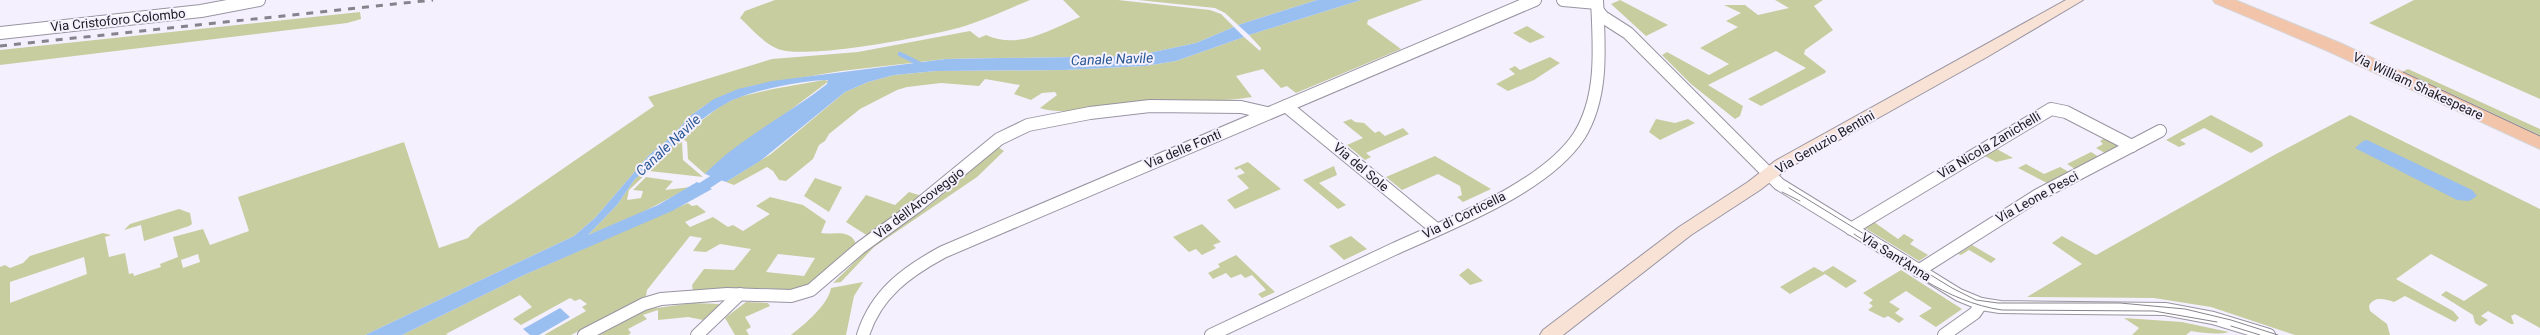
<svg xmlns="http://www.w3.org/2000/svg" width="2540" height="335" viewBox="0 0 2540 335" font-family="Roboto,sans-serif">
<rect width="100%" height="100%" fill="#f5f0fe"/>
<!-- green -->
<g fill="#c8cd9f" fill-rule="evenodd">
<path d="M775,0H1030C1008,9 987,19 965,26C931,36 808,60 778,49C763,43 751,28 740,18L745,11Z"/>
<path d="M1063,0H1118L1210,10L1221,14L1234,27L1196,43L1135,56L946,59L841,71L751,86L724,95L707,104L690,116L673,135H669L667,136L671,137L668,140L649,155L595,218L574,236L365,335H0V267L5,265L10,268L23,263L30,256L103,233L111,235L105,237L109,257L125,253L129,274L133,273L134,276L161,267L160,264L178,257L173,237L203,229L210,245L249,231L238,197L404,142L439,248L468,238L478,227L654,106L648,97L772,59L858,52L970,31L979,38L986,35C1019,50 1049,30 1080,17ZM198,254L200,262L183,268L181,260ZM84,257L87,274L10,303V282Z"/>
<path d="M1138,0H1317L1238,25L1225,13L1215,8Z"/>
<path d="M1361,0H1423L1368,20L1367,24L1401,49L1296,93L1287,86L1281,88L1263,69L1236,76L1252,97C1225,102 1204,99 1177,101C1145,102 1066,118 1040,108L1057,95L1055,92L1042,93L1031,100L1014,94L1020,85L985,79L979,86L941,83L907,87L897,90L860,109L829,134L825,141L819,145L813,159L786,181L779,180L773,171L767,167L734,185L726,182L771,154L845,92L868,82L894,75L936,71L1064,70L1145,66L1176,61L1244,37L1260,51L1261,48L1249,35Z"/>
<path d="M1620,0L1668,25L1646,36L1611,4Z"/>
<path d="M1775,0H1823L1814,6L1833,30L1805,50L1804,54L1826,71L1825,73L1761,106L1748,99L1806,68L1776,51L1708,85L1743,106L1740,116L1735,119L1691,84L1662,55L1667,52L1709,75L1729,64L1700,48L1738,27L1726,21L1741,13L1724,5H1745L1758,15L1789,8Z"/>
<path d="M2414,0H2540V99L2369,23Z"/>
<path d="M360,12L361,19L347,23L0,65V50Z"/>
<path d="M1527,26L1545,37L1530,43L1513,33Z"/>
<path d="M1550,57L1560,63L1534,80L1508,91L1496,84L1515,74L1509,69L1515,66L1520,70Z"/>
<path d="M2408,69L2540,129V138L2400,73Z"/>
<path d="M824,80L829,81L705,174L688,159L687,142L680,137L722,105L739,97L773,89Z"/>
<path d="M2211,115L2262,142L2263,146L2251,153L2204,128L2180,140L2186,144L2179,147L2166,140Z"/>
<path d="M2350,115L2540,209V328L2515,314L2511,316L2514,324H2511L2488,311L2481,316L2488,320L2480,326L2475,323L2473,315L2441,295L2446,291L2464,301L2488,285L2431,254L2396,279L2453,311L2459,318L2455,322L2405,296L2394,302C2385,299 2374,296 2369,306L2370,311L2387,324L2390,335H2295L2211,307L2154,298L2027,297L2082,264L2052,243L2062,236L2096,255L2276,154Z"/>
<path d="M1351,119L1355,122L1364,123L1375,133L1379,131L1385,136L1403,128L1409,134L1366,153L1371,157L1365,160L1347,145L1363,138L1343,122Z"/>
<path d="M1656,119L1675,123L1688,119L1695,123L1660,140L1649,132Z"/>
<path d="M2107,137L2121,145L2105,153L2096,148L2103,144L2100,141Z"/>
<path d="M678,139L682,142L683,160L703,177L649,171L629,190L627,200L641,198L643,191L633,190L646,177L673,181L665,190L691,187L639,214L588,235L617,205L635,179Z"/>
<path d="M998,147L1004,151L977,177L874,247L841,282L833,283L865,252L931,204Z"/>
<path d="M1995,148L2013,158L1996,162L1983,155Z"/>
<path d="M2091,152L2099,157L2075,169L2067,164Z"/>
<path d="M1435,156L1491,189L1463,202L1457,197L1462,195L1460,186L1438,174L1402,190L1386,177Z"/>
<path d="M1248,162L1281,189L1235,209L1227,200L1249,188L1237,176L1245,173L1240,168L1236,170L1234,168Z"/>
<path d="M2026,164L2044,174L2060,167L2069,172L2047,183L2018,168Z"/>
<path d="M1334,166L1337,175L1319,183L1346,205L1338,209L1303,180Z"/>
<path d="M815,178L842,187L829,212L804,196Z"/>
<path d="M909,192L922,196L868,236L846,222L866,195L895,205Z"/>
<path d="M770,197L803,205L826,221L821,233C832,235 851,228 856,244L807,286L790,290L763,288L693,291L692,285L704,269L734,270L751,249L720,244L706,252L693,251L702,238L690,236L647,290L646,296L571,335H544L586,311L582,307L587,304L580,299L575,301L570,298L521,325L513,319L532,307L520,295L446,334L448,335H402L524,275L688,203L692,206L697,205L706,212L685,222L690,227L713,217L728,227L733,225L743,231L770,214L756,206ZM778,254L815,258L804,276L766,272Z"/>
<path d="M179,209L190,213L192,224L189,226L144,241L141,225L124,230L130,224Z"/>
<path d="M1874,222L1898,239L1904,234L1914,240L1910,244L1928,255L1919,261L1865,228Z"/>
<path d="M1202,224L1221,242L1213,245L1216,248L1202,255L1196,249L1189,252L1173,237Z"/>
<path d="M1351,236L1367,249L1344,260L1329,246Z"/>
<path d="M1972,245L1996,259L1991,263L1969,250L1961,255L1958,254Z"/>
<path d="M1236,255L1275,292L1262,298L1258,294L1266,290L1252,275L1245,278L1241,274L1231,278L1226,273L1213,279L1208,273L1220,267L1218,264Z"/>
<path d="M1833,266L1857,281L1846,288L1825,274L1790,294L1780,287L1814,267L1823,272Z"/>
<path d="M1468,268L1483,281L1470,285L1459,275Z"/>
<path d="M1901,270L1962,309L1936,327L1919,316L1932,308L1906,291L1889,302L1900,309L1895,313L1904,319L1899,323L1888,316L1884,318L1868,310L1873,306L1869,303L1873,300L1863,293Z"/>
<path d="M863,282L854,296L846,335H791C805,324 828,305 831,288Z"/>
<path d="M746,302L768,303L770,306L745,317L751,327L746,330L749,335H735L725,318Z"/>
<path d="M693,303L720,304L703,320L688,317L658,320V310L643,315L647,319L628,329L631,333L628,335H598L649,309Z"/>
<path d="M2124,318L2182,322L2229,332C2219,335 2203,333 2191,331L2186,335H2132L2139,328Z"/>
</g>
<!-- water -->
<g fill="#99bef0">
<path d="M1317,0H1361L1249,35L1238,25Z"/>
<path d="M1234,27L1244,37L1176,61L1145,66L1064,70L936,71L894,75L868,82L845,92L760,161L726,182L705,174C738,139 789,114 827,84L828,80C802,80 749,91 727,103C710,112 695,125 680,137L673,135L690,116L714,99L738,89L772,81L946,59L1135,56L1196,43Z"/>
<path d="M671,137L678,139L673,143L671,149L635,179L617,205L588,235L658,205L697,182L712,189L672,211L524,275L402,335H365L574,236L595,218L649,155Z"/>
<path d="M2367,140L2472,190L2477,196L2469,201L2457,200L2355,148L2363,141Z"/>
<path d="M560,308L570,317L539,335H530L523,329Z"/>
</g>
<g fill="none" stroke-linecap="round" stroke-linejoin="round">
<!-- stream -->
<path stroke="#99bef0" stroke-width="4.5" d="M900,54L920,64"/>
<!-- canal -->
<path fill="#99bef0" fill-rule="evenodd" d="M734,161L739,163L741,166L739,169L692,200H682L679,197L682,194Z"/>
<defs>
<g id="street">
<path d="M1563,0L1597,3"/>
<path d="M1598,11L1603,17L1628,33L1779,184L1959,295L1981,304L2000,307L2165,309L2213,318L2269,335"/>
<path d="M0,33L201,11L259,0"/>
<path d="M1286,106L1436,229"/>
<path d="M1851,229L2051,109L2066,112L2132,146"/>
<path d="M1918,271L2038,195L2160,131"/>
<path d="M584,335L644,304L661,299L727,294L791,296L811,290L860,248L916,207L999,139L1028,125L1090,113L1150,106L1241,107L1267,113"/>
<path d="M697,335L740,294"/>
<path d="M863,335C876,294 906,272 943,252L1535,0"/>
<path d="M1211,335C1271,307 1332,278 1392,250C1448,224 1544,189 1579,136C1604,96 1599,45 1597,0"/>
<path d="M1944,335L1975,313L1981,304"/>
</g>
<path id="secondary" d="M2066,0H2083L1987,57L1787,169L1760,190L1691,235L1563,335H1540L1543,330L1679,227L1748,182L1775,161Z"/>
<path id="primary" d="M2213,0H2235L2340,43L2540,136V149L2328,51L2215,3Z"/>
</defs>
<!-- street casing -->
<use href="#street" stroke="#9894a1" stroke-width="14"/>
<!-- secondary casing -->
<use href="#secondary" stroke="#9894a1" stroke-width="2"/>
<!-- primary casing -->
<use href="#primary" stroke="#d6d5d6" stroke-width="2"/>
<!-- street -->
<use href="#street" stroke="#fff" stroke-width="12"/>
<!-- secondary -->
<use href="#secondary" fill="#f8e2d5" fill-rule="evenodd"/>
<!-- primary -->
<use href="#primary" fill="#f2c5aa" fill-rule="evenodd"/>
<!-- tram -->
<g stroke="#87838d" stroke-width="1">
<path d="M2403,72L2540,136"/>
<path d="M1789,188L1952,288L1976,300L1998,303H2120L2185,309L2231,320L2278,335"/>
<path d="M1782,192L1800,201"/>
<path d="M1854,234C1900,264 1946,302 2002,310L2154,311L2217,322"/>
<path d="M2231,326L2260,335"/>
</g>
<!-- rail -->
<path stroke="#87838d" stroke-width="3" stroke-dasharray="7 7" stroke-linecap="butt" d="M0,46L433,0"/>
</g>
<g text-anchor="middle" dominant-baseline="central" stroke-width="4" stroke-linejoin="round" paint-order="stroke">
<!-- street labels -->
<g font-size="13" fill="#1a181d" stroke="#f5f0fe">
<text transform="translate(118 20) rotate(-6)">Via Cristoforo Colombo</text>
<text transform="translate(2418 86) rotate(25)">Via William Shakespeare</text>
<text transform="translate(1825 142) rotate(-30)">Via Genuzio Bentini</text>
<text transform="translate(1989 145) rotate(-31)">Via Nicola Zanichelli</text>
<text transform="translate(1183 149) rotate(-23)">Via delle Fonti</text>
<text transform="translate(1361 167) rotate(40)">Via del Sole</text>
<text transform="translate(2037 197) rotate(-29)">Via Leone Pesci</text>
<text transform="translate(919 203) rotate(-37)">Via dell'Arcoveggio</text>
<text transform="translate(1464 215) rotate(-26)">Via di Corticella</text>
<text transform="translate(1896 257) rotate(32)">Via Sant'Anna</text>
</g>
<!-- water labels -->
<g font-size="14" font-style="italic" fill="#285894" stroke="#f5f0fe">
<text transform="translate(1112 59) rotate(-2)">Canale Navile</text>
<text transform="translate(668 145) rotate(-43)">Canale Navile</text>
</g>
</g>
</svg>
